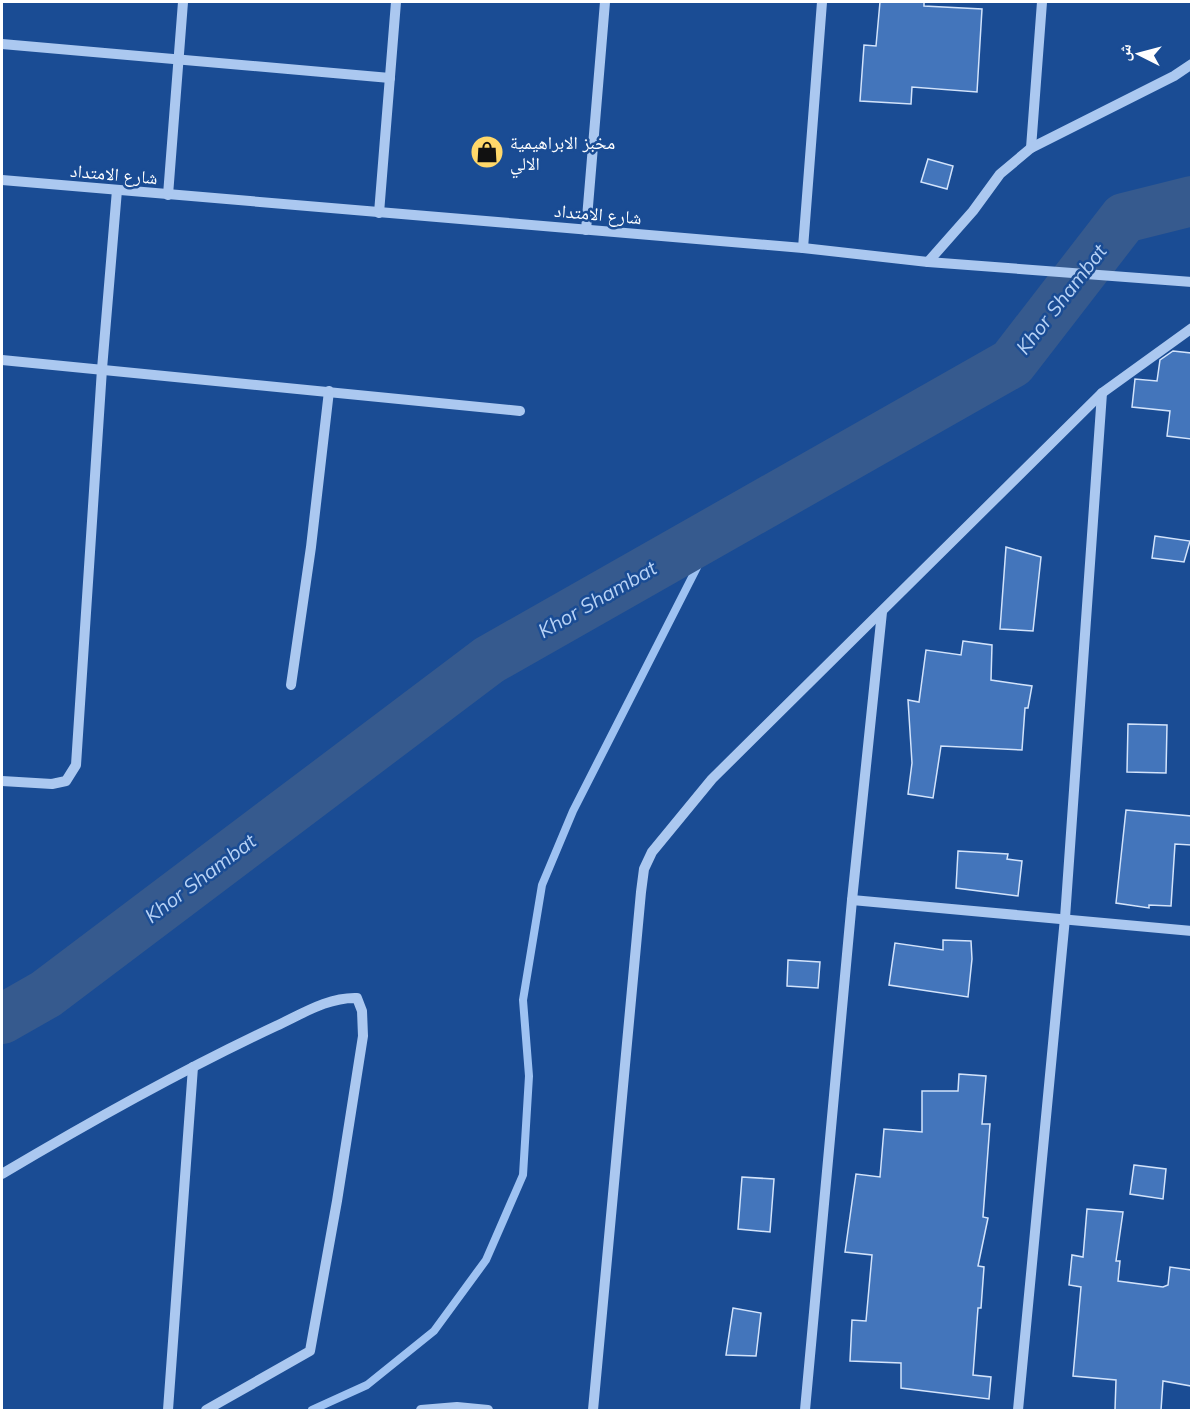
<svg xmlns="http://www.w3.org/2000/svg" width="1193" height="1412" viewBox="0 0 1193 1412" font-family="Mulish,'Noto Naskh Arabic',sans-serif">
<rect width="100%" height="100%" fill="#1a4c94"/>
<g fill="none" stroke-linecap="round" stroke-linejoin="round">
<!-- stream -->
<path stroke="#9ec2f2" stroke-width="8" d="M312,1410L367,1385L434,1331L486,1260L523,1175L529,1076L523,1000L542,885L573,811L715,532"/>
<!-- river -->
<path stroke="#365a8e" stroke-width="50" d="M2,1019L46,994L489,660L1012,363L1124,218L1192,201"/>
</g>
<!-- building -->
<g fill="#4375bb" stroke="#d2e3fb" stroke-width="1.5">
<path d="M880,2H924V6L982,9L977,92L912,87L911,104L860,101L864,45L876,46Z"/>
<path d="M928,159L953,166L947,189L921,182Z"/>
<path d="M1173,351L1191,353V439L1167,436L1170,411L1132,407L1135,379L1157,381L1160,360Z"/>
<path d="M1155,536L1190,541L1184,562L1152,558Z"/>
<path d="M1006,547L1041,557L1033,631L1000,629Z"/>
<path d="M963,641L992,645L991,680L1032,686L1028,708H1025L1022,750L941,746L933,798L908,794L912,763L908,700L919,702L926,650L961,655Z"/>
<path d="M1128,724L1167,725L1166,773L1127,772Z"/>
<path d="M1126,810L1191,816V845L1175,844L1171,906L1149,905V908L1116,903Z"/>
<path d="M958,851L1008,854L1007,859L1022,861L1018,896L956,888Z"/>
<path d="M943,940L971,941L972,959L968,997L889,985L895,943L943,950Z"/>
<path d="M788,960L820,962L818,988L787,986Z"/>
<path d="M959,1074L986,1076L982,1124H990L983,1217L988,1218L978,1266L984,1267L981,1308H978L973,1375L991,1377L989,1399L901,1388V1363L850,1361L852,1320L866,1321L872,1255L845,1252L856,1174L880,1177L884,1129L922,1132V1091H958Z"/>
<path d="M1134,1165L1166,1169L1163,1199L1130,1194Z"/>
<path d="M742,1177L774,1179L770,1232L738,1229Z"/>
<path d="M1087,1209L1123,1212L1116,1261H1120L1118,1281L1163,1287L1168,1285L1170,1267L1191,1270V1386L1163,1381L1161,1410H1115L1116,1380L1073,1376L1081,1287L1069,1285L1072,1255L1083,1257Z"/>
<path d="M733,1308L761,1313L756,1356L726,1355Z"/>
</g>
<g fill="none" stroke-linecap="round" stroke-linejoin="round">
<!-- minor -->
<g stroke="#abc8f0" stroke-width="10">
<path d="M2,44L390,78"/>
<path d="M1031,148L1042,2"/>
<path d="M2,180L803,248L928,262L1192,282"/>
<path d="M168,195L183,2"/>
<path d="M379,213L396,2"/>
<path d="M586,230L605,2"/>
<path d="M803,248L822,2"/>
<path d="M928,262L973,211L1000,174L1031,148L1174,76L1192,64"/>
<path d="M2,360L520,411"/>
<path d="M291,685L311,547L329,391"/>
<path d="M2,781L52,784L66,781L76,765L102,369L117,190"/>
<path d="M852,900L1192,931"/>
<path d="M2,1174C91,1121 182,1070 276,1026C302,1014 328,997 357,998L362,1011L363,1036L337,1201L310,1351L206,1410"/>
<path d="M168,1410L193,1067"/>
<path d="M421,1410L457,1407L488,1410"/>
<path d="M593,1410L641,892L644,869L652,852L712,779L1102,393L1192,328"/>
<path d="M805,1410L852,900L882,612"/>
<path d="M1018,1410L1065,918L1102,393"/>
</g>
</g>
<!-- icons -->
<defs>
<symbol id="shop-disc" viewBox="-11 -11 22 22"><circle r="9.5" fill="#ffd86a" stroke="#1a4c94"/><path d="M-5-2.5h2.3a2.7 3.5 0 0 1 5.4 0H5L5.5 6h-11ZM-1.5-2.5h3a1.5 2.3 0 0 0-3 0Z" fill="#111"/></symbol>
</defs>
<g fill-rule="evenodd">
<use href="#shop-disc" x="468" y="133" width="38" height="38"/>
</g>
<g text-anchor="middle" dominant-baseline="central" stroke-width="5" stroke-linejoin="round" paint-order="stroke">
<!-- poi labels -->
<g font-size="18" fill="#fff" stroke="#1a4c94" text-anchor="start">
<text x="510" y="142">مخبز الابراهيمية<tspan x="510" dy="21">الالي</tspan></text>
</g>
<!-- street labels -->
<g font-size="18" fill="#fff" stroke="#1a4c94">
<text transform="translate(114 174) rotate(5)">شارع الامتداد</text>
<text transform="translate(598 214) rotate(5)">شارع الامتداد</text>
</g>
<!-- water labels -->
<g font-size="20" font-style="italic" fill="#b7d2f6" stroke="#1a4c94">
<text transform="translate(1061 299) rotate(-52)">Khor Shambat</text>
<text transform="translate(597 599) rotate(-30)">Khor Shambat</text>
<text transform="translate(200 878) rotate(-37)">Khor Shambat</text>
</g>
</g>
<!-- border -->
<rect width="1193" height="1412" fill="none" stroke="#ffffff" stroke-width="6"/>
<!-- north arrow -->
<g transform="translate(1139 54) rotate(276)" stroke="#1a4c94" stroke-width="4.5" paint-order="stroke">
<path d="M0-4.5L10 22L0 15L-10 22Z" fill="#ffffff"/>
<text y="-9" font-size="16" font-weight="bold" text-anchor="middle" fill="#ffffff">ش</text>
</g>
</svg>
